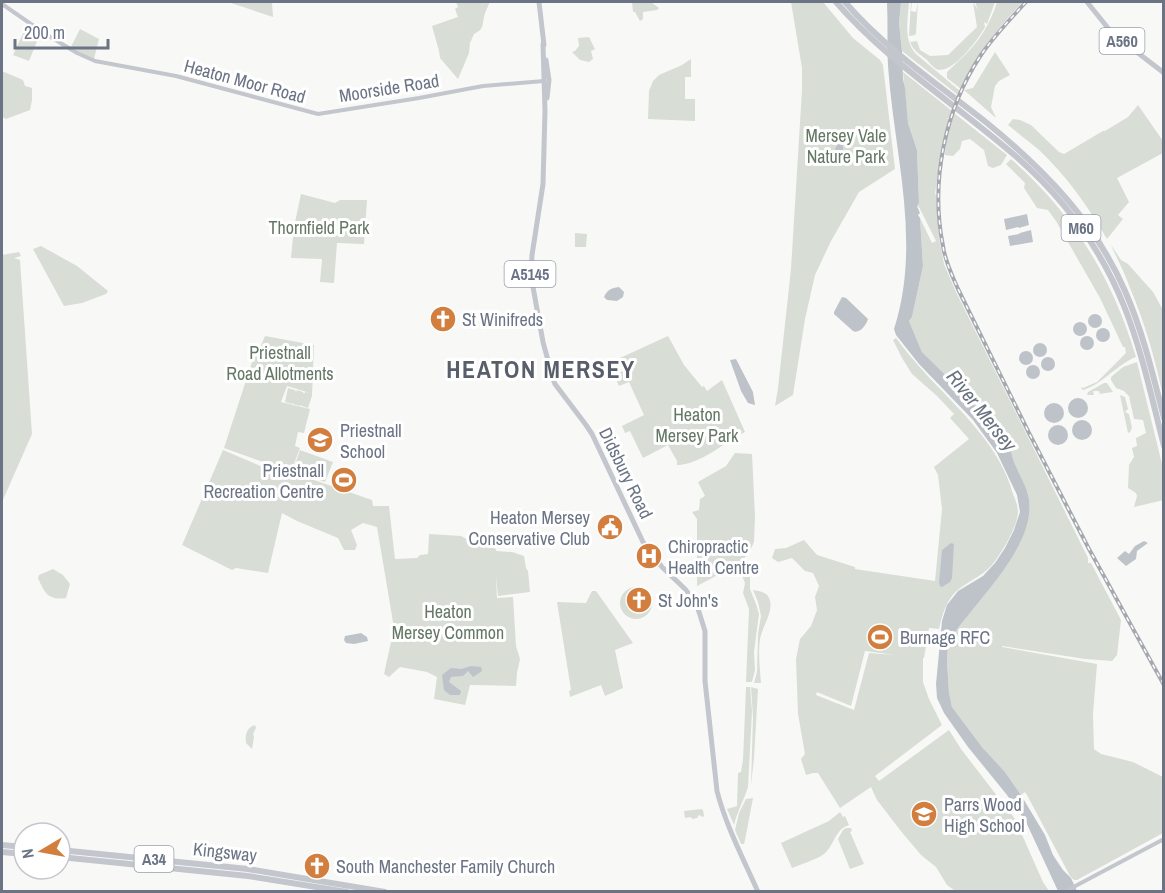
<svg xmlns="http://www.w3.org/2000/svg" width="1165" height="893" viewBox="0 0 1165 893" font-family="'Archivo Narrow',sans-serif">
<rect width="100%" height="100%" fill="#f8f9f7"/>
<!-- green -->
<g fill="#d8ddd6" fill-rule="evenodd">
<path d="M228,2H272L273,17Z"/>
<path d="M456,2H490C488,6 485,12 484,17C482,26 484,29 474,34L470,43L469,53L458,79L440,58L439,51L432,26L458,17L455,9L458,7Z"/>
<path d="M632,2H651L659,8L657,10L643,12V19L640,21L635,12H633Z"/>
<path d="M791,2H823L853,38L880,60L883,65L895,169L859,192L831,241L815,275L805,319L793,395L775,406L778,388L791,269L802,90V68Z"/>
<path d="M901,2H909C908,20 903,39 916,54L960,91L958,95L902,51L899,23Z"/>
<path d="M911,2H912L911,11L916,12L918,2L916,33L915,35L909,36Z"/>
<path d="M973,2L978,10L975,2H995L987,24L984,22L985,27C979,38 952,76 936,69C933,67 929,62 926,59C919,54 913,50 910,42L917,41L920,50L930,56L948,55L977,27Z"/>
<path d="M997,2H1023C997,28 977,56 961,89L947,78V72C953,66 959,61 965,55C980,40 991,22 997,2Z"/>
<path d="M27,25L40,34L29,61L13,55Z"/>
<path d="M80,29L99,39L94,59L78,52L71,47Z"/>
<path d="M589,37L595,49L591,51L593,59L589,62L580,60L572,52L575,51L579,46L578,38Z"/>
<path d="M995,52L1010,75L999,81L995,86L991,107L996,118L964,90L973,88Z"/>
<path d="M691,59V77H685V99H695V121L648,119L649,91L653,81L659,75L682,65Z"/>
<path d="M2,71L23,80L25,86L32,88V100L30,110L6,119L2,117Z"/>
<path d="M903,72L952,111L950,118H947L949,120L942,145L935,194L936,195L939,238L944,264L956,292L1088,558V563H1091L1121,620L1117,655L1112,661L1085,659L1002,646V647L1097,664L1093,714L1094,749L1101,754L1133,762L1163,777V833L1077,880H1074L1070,876L1027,795L1025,792L1021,795L1005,772L982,747L952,707L949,693L947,661L948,646L954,634C978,599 1036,544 1029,499C1026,483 1014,468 1011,451L1009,452L999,437L967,396L922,352L909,321L912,317L923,266L920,218L932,243L936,241L919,207L917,206L919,203L917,150L908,123Z"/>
<path d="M1138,105L1163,141V153L1117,178L1129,202L1118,215L1123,219L1107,239C1088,206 1066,175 1038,149C1028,141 1018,133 1008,125L1013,119L1020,120L1031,125L1059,152L1064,154L1103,131H1105L1128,117Z"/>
<path d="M954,113L1007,155L1001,165L993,168L988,166L984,150L970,139L962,141L960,149L953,156L945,155L946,144Z"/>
<path d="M1011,159C1073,213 1113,279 1136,357C1116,365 1103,384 1083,390L1081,388L1082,387L1083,388L1097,382L1126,353L1125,347H1123L1100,298L1056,221L1048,210L1037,208L1024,188L1025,183L1006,164Z"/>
<path d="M301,194L335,203L340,200H367L364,244L337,243L334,283L320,282L322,259L291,258L294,227Z"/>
<path d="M575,233L587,234L586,247H575Z"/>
<path d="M1111,245L1121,260L1128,264L1153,292L1163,310V396C1155,359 1145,323 1130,288C1125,273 1117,259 1111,245Z"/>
<path d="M41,246L77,266L108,291L106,294L82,303L64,306L33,249Z"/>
<path d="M19,252L21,256L14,258L20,260L32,434L2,502V255Z"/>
<path d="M265,336L314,345L312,396L308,408L302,406L301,405L300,406L293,404V402L292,404L285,402L288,388L295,390L296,392L297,390L303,392L304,394L305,392L310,393L287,386L281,402L310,409L304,433L298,432L295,446L300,448L291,472L372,500L373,506H389L395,559L417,558L420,555L428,554L429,534L461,536L470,541L496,549V551L512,552L524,556L526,568L528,571L530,592L498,596L496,576L497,598L513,597L516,646L520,659L517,673L516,686L470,685L465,705L434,699L437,677L427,672L400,667L389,677L384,674L394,628L377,527L363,523L351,530L357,545L355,550H344L338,538L297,521L282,513L268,573L236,568L232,570L182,545L223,450L289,478L291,472L224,448L254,356L256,357Z"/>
<path d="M668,336L684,365L702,387L704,386L707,391L722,380L745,432C725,442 700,465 677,465V461L668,445L643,458L630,431L625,433L622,426L644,415L629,382L619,386L614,375L625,370L620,358Z"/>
<path d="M896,338C905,350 915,362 925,373C959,410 999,444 1013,494C1015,499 1018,506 1018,512C1018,526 1001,554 992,565C982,576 971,580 959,589C947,598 942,615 939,629L929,628L924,658H923V682L929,699L942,725L875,776L879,781L949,730L961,749L1015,819L1043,882L1049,891H955L947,885L936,867L921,855L900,830L877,800L871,787L840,808L818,773H813L806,775L801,759L805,754L798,714L796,659L800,639L811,626L817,610L815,597L819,586L813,573L805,571L792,558L778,562L772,558L775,549L786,548L804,540L817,555L855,567V569L935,581L942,509L938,475L934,467L969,439L950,418L954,414L937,396L912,374L902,358L893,340ZM865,651L895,655L869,653L854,710L816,695L817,692L851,706Z"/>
<path d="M1137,362L1163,468L1164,500L1134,507L1137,496L1136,493L1128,488L1129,465L1134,457L1132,448L1137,446L1136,438L1146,433L1143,420L1134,419L1129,396L1124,391L1116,388L1111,380V377L1123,367Z"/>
<path d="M1104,383H1107L1113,392L1099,394L1100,392L1098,391H1093L1094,395H1087L1088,392Z"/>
<path d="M1120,395L1125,397L1128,409L1125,412L1129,414L1132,428L1130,432L1128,433Z"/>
<path d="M300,450L333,462L325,482L293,470Z"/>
<path d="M735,453L752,454L755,516L754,542L749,553L740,563L697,586V519L692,512L699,510L700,499L705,496L698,482L726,466Z"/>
<path d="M53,569L63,575L70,584L66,598C48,601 44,592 38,578L39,575Z"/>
<path d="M750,572V589L756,604L759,614L754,652L755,670L752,682H746L749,609L743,593L745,583L742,576Z"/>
<circle cx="636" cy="603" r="16"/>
<path d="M753,590C759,591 767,592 769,598C775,610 762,627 760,639C758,654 760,669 761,683H754L757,672L758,634L761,616L758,602Z"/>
<path d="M592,591H596L633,643L615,650L623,688L605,696L601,685L570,697L569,691L571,690L557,602L586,603Z"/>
<path d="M746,687H750L752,711L748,787C744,800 737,812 734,825L727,809L737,806L738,773L741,772L743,760Z"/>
<path d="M751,687L758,689L754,758L751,785L753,717Z"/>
<path d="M255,725L256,728L253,734L254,737L252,749L246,743C245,735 246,728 255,725Z"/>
<path d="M753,798L745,840L744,844H741L735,830L739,813L746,799Z"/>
<path d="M701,809L703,810L704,816L703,817L699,815L697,818L692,819L691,817L685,818L684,811Z"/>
<path d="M840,812L843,817L845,816L849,825C835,829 834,846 824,854C817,859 800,865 792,868L781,843L829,821Z"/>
<path d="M846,828H851L852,831L850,832L864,864L850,869L838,839L843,830Z"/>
</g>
<!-- water -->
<g fill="#bdc3c9">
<path d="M887,2H901L899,23L902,51L903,79L905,88L908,123L917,150L919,203L917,206L920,213L918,215L920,218L923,266L912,317L909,321L922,352L967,396L999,437L1008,452L1011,451C1014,468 1026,482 1029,499C1036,545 979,598 954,634L948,646L947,661L949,693L952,707L982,747L1005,772L1021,795L1045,835L1053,855L1063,870L1071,878L1077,891H1058L1026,822L1007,795L968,747L944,713L937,698L936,684L942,621L947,605L958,591L983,576L995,563L1005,548L1014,530L1020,512L1017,495L997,453L973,420L919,364L896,335L894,329C922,242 894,154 888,66C887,44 888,23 887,2Z"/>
<path d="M841,141C845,149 843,156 837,163C832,155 834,147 841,141Z"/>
<path d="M1027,214L1029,225L1019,228L1018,227L1006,230L1004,219Z"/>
<path d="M1031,230L1033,242L1010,246L1008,236L1019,234L1020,233Z"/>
<path d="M619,287L624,292L623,297L617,301L607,300L604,297C607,290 611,288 619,287Z"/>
<path d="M842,297L846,298L868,319C866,326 859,334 853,331L834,314V312Z"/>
<circle cx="1095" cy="321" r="7"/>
<circle cx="1080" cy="329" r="7"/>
<circle cx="1103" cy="335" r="7"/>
<circle cx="1087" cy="343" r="7"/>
<circle cx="1040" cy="350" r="7"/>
<circle cx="1026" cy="358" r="7"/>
<circle cx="1048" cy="364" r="7"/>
<path d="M736,359L753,392L755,405L748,403L741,391L730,360Z"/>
<circle cx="1033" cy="372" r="7"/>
<circle cx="1078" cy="408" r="10"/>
<circle cx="1054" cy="413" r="10"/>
<circle cx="1082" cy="430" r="10"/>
<circle cx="1058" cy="435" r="10"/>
<path d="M1144,541L1148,543L1137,551L1136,559L1126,566L1117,558L1125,551L1129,554L1135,546Z"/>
<path d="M951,543L954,544L952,578L950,582L942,587L940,586L939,582L942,550Z"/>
<path d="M361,633L367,637L368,641L354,644L346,643L344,640L345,636Z"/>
<path d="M471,666L481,667L482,671L473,677L468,671L463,676L451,677L449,682L461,691L460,695H450L444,690L442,675L451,668L461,669Z"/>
</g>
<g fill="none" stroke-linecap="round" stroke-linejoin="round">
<!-- secondary -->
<g stroke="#c3c6cd" stroke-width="4">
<path d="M2,4L44,33L77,53L95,61L176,76L318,114L419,98L483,86L544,81"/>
<path d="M1064,892L1164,839"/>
</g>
<!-- primary -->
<g stroke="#c3c6cd" stroke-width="5">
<path d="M539,2L544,45"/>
<path d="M1087,2L1112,33L1164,73"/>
<path d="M543,44L545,111L543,184L532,255L531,276L543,342L553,379L555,384L586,425L592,434L643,542L662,567L685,589L696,603L700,615L705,631V681L717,791C726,826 743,858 758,892"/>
<path d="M546,60L549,80L547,98"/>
</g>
<!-- highway -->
<g stroke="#c3c6cd" stroke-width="6">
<path d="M836,2C887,61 953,102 1012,153C1060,194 1100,246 1124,306C1142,351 1152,399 1164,446"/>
<path d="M845,2C885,49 939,85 987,123C1045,170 1095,222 1125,291C1143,332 1153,375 1164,418"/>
<path d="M2,845L24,847"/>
<path d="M60,850L248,869L385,892"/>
<path d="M2,852L24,854"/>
<path d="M60,857L248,876L347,892"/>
</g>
<defs>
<path id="rail" d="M1026,2C1010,19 994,36 981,55C945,109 930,181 943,246C945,261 952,275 958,289L1029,433L1089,549L1164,685"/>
</defs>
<!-- rail casing -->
<use href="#rail" stroke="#a5a8af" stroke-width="4"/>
<!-- rail -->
<use href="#rail" stroke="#fff" stroke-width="1.5" stroke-dasharray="4.5" stroke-linecap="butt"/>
</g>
<!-- icons -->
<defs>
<symbol id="church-disc" viewBox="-11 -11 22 22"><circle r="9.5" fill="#d27e3e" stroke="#fff"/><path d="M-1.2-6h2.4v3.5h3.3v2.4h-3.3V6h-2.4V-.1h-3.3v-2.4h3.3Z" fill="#fff"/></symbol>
<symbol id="school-disc" viewBox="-11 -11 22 22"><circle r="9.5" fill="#d27e3e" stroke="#fff"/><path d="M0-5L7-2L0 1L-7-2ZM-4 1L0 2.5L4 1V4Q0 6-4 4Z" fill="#fff"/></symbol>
<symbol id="stadium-disc" viewBox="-11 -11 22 22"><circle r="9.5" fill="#d27e3e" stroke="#fff"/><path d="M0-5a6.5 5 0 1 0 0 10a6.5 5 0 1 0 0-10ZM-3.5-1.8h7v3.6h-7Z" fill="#fff"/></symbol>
<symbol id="civic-disc" viewBox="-11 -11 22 22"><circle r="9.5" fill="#d27e3e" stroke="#fff"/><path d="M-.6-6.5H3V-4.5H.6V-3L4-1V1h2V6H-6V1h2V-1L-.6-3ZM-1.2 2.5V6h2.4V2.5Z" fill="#fff"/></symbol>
<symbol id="hospital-disc" viewBox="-11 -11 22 22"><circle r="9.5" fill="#d27e3e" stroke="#fff"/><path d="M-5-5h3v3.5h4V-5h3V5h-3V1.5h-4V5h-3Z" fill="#fff"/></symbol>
</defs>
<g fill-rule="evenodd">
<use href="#church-disc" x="428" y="304" width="30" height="30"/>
<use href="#school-disc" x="305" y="425" width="30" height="30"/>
<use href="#stadium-disc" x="329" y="465" width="30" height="30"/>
<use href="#civic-disc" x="595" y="512" width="30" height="30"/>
<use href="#hospital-disc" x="634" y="541" width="30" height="30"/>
<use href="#church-disc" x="624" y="585" width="30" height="30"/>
<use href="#stadium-disc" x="865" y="622" width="30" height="30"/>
<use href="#school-disc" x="909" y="799" width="30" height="30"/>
<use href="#church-disc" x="302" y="851" width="30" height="30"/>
</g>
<g text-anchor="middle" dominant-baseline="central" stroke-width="6" stroke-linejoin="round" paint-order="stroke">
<!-- shield labels -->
<g fill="#fff" stroke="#979eaa" stroke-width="1.5">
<rect x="1099.5" y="28" width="45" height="26" rx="4.5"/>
<rect x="1061.5" y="215" width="39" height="26" rx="4.5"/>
<rect x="504.5" y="261" width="51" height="26" rx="4.5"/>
<rect x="134.5" y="846" width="39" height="26" rx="4.5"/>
</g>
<g font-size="16" font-weight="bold" fill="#6b7485">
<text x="1122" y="41">A560</text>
<text x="1081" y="228">M60</text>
<text x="530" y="274">A5145</text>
<text x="154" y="859">A34</text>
</g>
<!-- street labels -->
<g font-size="18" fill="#6b7485" stroke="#fff">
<text transform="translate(245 81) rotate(15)">Heaton Moor Road</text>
<text transform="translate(389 88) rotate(-9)">Moorside Road</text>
<text transform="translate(626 473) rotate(64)">Didsbury Road</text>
<text transform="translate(225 852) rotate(6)">Kingsway</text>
</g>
<!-- park labels -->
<g font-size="18" fill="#657865" stroke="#fff">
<text x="846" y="135">Mersey Vale<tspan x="846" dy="21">Nature Park</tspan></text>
<text x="319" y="227">Thornfield Park</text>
<text x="280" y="352">Priestnall<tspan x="280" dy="21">Road Allotments</tspan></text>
<text x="697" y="414">Heaton<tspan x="697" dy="21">Mersey Park</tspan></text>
<text x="448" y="611">Heaton<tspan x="448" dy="21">Mersey Common</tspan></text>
</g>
<!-- poi labels -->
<g font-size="18" fill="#6b7485" stroke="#fff" text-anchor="start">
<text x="462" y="319">St Winifreds</text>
<text x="340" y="430">Priestnall<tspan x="340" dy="21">School</tspan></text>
<text x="324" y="470" text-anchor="end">Priestnall<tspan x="324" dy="21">Recreation Centre</tspan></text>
<text x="590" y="517" text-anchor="end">Heaton Mersey<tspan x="590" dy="21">Conservative Club</tspan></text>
<text x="668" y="546">Chiropractic<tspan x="668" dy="21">Health Centre</tspan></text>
<text x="658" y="600">St John's</text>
<text x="900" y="637">Burnage RFC</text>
<text x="944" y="804">Parrs Wood<tspan x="944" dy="21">High School</tspan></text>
<text x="336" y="866">South Manchester Family Church</text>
</g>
<!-- water labels -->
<g font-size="20" font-style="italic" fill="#67747f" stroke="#fff">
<text transform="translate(982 410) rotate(51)">River Mersey</text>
</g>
<!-- district labels -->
<g font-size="24" font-weight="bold" letter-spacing="1.5" fill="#585f6b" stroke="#fff">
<text x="541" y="369">HEATON MERSEY</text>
</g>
</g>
<!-- border -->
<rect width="1165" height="893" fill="none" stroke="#6b7485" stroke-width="6"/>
<!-- north arrow -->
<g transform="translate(42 851) rotate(260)"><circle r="28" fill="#ffffff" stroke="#c4c7ce" stroke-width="1.5"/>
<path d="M0-4.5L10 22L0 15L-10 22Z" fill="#d27e3e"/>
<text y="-9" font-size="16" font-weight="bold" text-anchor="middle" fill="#6b7485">N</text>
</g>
<!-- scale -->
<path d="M15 39v9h93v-9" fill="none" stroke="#6b7485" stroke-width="3"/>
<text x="24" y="39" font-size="18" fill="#6b7485" stroke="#ffffff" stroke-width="4.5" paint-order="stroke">200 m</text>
</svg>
